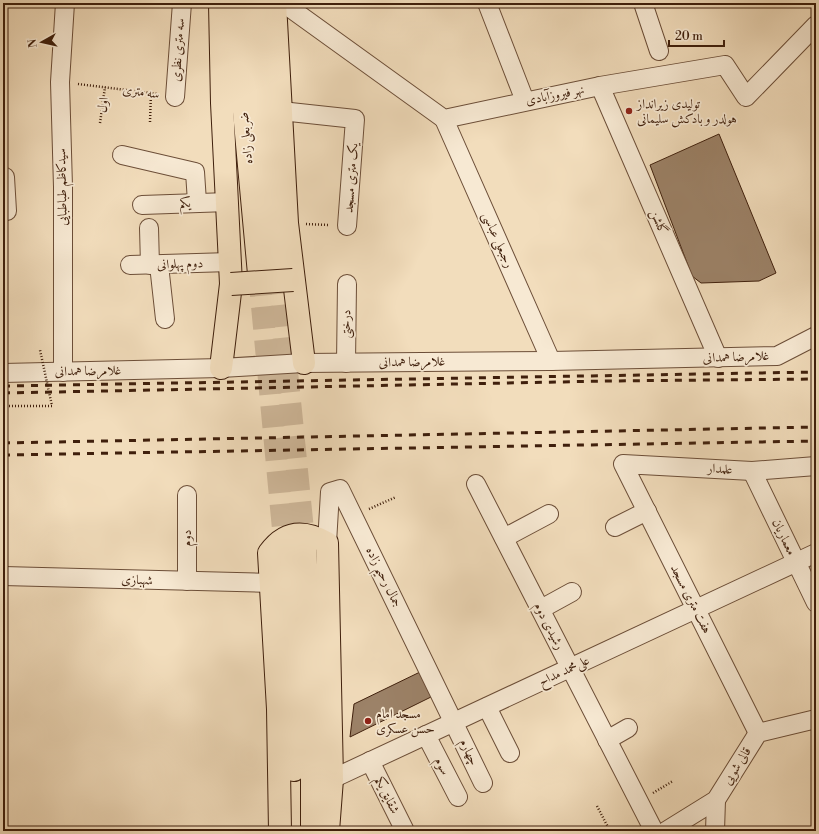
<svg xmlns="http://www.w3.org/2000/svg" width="819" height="834" viewBox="0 0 819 834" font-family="'Libre Bodoni',Amiri,serif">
<rect width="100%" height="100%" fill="#f2ddbc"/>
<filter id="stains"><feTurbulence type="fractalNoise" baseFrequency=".005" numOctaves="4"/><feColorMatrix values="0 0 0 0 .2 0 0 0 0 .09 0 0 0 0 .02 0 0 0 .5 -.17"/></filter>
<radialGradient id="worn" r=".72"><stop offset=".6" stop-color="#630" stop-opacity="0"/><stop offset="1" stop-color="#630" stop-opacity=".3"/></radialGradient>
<!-- building -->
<g fill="#9c8268" stroke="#3f1f0c">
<path d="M719,134L776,273L759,281L701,283L692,276L650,165Z"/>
<path d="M420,672L433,696L350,737L354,704Z"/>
</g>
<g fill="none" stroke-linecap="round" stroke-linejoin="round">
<!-- major-tunnel -->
<g stroke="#ceb799" stroke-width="22" stroke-dasharray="22 11" stroke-linecap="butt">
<path d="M277,272L305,550"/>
<path d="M259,274L285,550"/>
</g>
<defs>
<g id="minor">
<path d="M283,3L444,119L600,86L725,65L746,97L816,25"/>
<path d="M487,3L525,101"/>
<path d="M643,3L659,51"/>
<path d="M600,86L718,358"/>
<path d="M175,97L182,3"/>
<path d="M281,111L355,119L347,226"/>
<path d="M444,119L551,361"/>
<path d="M122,155L195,172L197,202"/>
<path d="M3,177H5L7,211"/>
<path d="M142,205L228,202"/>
<path d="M149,228L150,265"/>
<path d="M130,265L230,262"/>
<path d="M159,265L165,319"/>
<path d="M346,363L347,284"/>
<path d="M63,372V187L60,82L65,3"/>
<path d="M3,373L221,368L304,363L551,361L777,356L816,336"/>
<path d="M752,471L816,603"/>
<path d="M476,484L654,831"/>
<path d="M615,527L647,511"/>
<path d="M504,538L549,514"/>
<path d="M327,543L330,492L340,489L483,783"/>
<path d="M3,576L271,583"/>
<path d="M187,581V495"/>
<path d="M541,609L572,592"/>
<path d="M487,707L510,753"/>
<path d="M758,733L623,464L752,471L816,466"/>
<path d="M426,735L458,797"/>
<path d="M607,740L628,728"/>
<path d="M370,761L404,829"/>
<path d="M332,779L816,553"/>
<path d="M666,831L716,800L758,733L816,719"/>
<path d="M715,831L716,800"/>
</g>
<g id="major">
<path d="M220,3L222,103L231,284L221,368"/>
<path d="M234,3L259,274"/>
<path d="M255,3L266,193L277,272"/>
<path d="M275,3L287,223L304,363"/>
<path d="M285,550L296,658L294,770"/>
<path d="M305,550L312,656V831"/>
<path d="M280,831L278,709L269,553C285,531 304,530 327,543L332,779L328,831"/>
</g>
</defs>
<!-- minor casing -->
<use href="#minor" stroke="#6c4e38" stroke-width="20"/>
<!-- major casing -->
<use href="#major" stroke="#3f1f0c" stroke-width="24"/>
<!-- path -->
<g stroke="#3f1f0c" stroke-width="2.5" stroke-dasharray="1 2" stroke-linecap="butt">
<path d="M78,84L158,94"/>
<path d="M150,122L151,92"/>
<path d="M100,123L105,87"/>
<path d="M306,224L329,225"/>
<path d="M369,509L396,497"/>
<path d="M653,793L673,781"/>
<path d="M597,806L610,831"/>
</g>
<!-- minor -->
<use href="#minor" stroke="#f7e9d3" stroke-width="18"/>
<!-- major -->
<use href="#major" stroke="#f2ddbc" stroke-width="22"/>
<!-- rail -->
<g stroke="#3f1f0c" stroke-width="3" stroke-dasharray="7 7" stroke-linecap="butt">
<path d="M3,386L816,372"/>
<path d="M3,393L607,381L816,379"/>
<path d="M3,443L816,427"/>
<path d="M3,455L816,441"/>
</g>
<defs>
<path id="major-bridge" d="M231,284L293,280"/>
</defs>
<!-- major-bridge casing -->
<use href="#major-bridge" stroke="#3f1f0c" stroke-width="24" stroke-linecap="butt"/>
<!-- path-bridge -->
<path stroke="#3f1f0c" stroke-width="2.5" stroke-dasharray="1 2" stroke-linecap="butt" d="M3,406H52L40,350"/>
<!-- major-bridge -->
<use href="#major-bridge" stroke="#f2ddbc" stroke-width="22"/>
</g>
<!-- markers -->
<g fill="#8f2418" stroke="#f7e9d3" stroke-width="1.5">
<circle cx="629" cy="111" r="4"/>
<circle cx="368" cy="721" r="4"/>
</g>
<g text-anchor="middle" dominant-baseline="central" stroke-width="3.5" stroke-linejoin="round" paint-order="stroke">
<!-- street labels -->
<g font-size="13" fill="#3f1f0c" stroke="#f7e9d3">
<text transform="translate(178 50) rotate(-86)">سه متری نظری</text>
<text transform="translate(141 92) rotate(8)">سه متری</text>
<text transform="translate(555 95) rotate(-11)">نهر فیروزآبادی</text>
<text transform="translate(103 105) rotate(-83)">اول</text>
<text transform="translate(246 138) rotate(-95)">ضربعلی زاده</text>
<text transform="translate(351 178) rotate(-86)">یک متری مسجد</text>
<text transform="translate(62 187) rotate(-91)">سیدکاظم طباطبایی</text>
<text transform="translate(185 203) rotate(-2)">یکم</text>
<text transform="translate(659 222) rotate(67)">گلشن</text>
<text transform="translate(498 240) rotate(66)">رجبعلی عباسی</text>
<text transform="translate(180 264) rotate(-2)">دوم پهلوانی</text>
<text transform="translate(346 324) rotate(-89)">درختی</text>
<text transform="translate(736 357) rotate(-2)">غلامرضا همدانی</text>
<text transform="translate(412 362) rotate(-1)">غلامرضا همدانی</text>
<text transform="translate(88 371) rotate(-1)">غلامرضا همدانی</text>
<text transform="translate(720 469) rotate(3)">علمدار</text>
<text transform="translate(784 537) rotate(64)">معماریان</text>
<text transform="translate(187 538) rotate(-90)">دوم</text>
<text transform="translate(384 577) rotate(64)">جمال رحیم زاده</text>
<text transform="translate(137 580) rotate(2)">شهبازی</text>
<text transform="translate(691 599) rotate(63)">هفت متری مسجد</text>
<text transform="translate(549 626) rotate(63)">رشیدی دوم</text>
<text transform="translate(564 671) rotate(-25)">علی‌محمد مداح</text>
<text transform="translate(469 752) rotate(65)">چهارم</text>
<text transform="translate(442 766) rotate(62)">سوم</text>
<text transform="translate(737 766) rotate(-58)">قالی شویی</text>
<text transform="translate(387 795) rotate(64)">شقایق یکم</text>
</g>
<!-- poi labels -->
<g font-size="13" fill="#3f1f0c" stroke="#f7e9d3" text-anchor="start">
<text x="637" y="104">تولیدی زیرانداز<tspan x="637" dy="15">هولدر و بادکش سلیمانی</tspan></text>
<text x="376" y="714">مسجد امام<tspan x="376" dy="15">حسن عسکری</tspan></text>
</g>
</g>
<!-- margin -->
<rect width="819" height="834" fill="none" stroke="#f2ddbc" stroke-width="16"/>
<rect x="4" y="4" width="811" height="826" fill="none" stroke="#3f1f0c" stroke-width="2"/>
<rect x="8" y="8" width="803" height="818" fill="none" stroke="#3f1f0c"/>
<!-- north arrow -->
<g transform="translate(42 42) rotate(262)" stroke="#f7e9d3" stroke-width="3" paint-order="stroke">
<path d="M0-3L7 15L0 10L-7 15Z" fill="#3f1f0c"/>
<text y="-6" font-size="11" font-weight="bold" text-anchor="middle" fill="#3f1f0c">N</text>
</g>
<!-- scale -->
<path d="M669 40v6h55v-6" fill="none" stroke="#3f1f0c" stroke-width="2"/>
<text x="675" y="40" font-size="12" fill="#3f1f0c" stroke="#f7e9d3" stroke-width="3" paint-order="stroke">20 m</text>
<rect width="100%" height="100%" filter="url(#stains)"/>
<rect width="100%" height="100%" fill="url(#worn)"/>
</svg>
